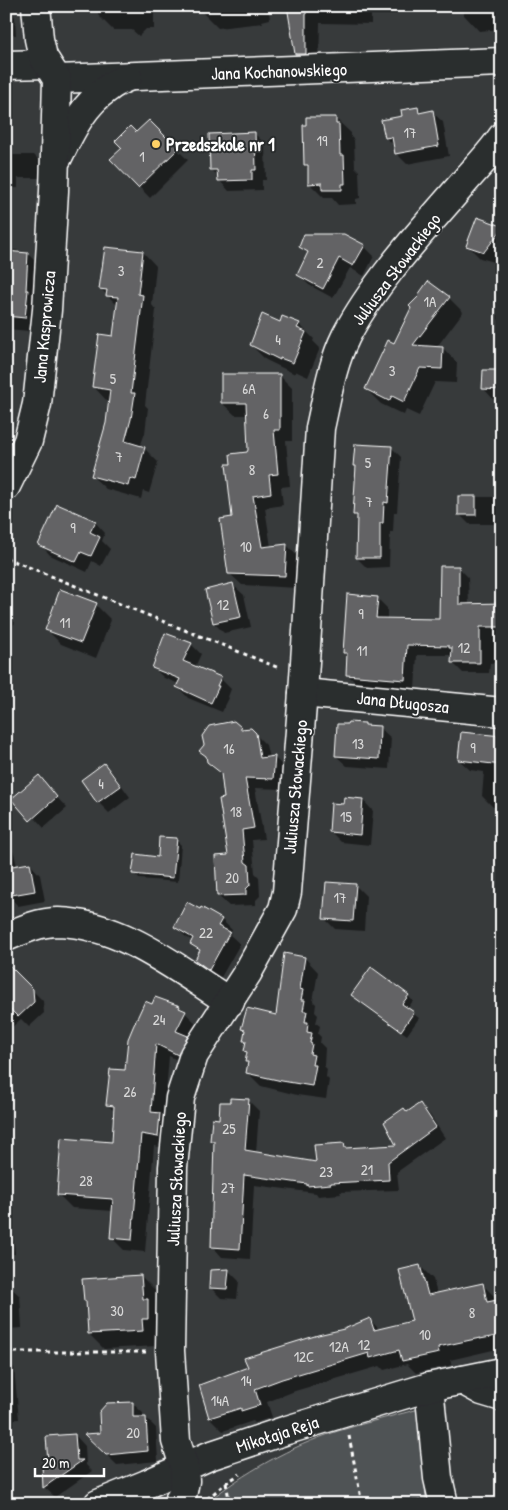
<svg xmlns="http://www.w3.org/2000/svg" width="508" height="1510" viewBox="0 0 508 1510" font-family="'Patrick Hand',sans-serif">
<rect width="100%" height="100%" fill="#373a3b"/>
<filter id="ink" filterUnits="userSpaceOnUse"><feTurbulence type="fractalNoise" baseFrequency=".02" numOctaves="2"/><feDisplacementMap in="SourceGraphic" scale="10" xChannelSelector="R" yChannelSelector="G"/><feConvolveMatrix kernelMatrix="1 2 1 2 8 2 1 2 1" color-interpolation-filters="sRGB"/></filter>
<g filter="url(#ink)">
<!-- green -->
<path fill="#505354" stroke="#a8a9aa" d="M419,1409L426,1499L412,1500L411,1504H205C243,1473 291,1446 338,1431C365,1423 392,1416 419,1409Z"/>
<!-- shadow -->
<g fill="#0007">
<path d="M6,6H12V13L15,17L16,35H6Z"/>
<path d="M98,6H159V12H154V29H146L139,36L132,30H113L98,15Z"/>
<path d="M199,6H268L270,19L262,21L263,23L218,28L203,13V10Z"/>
<path d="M290,6H371V24L320,23L319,67H310L296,54Z"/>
<path d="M464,6H502V29L479,31L464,15Z"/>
<path d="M418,109L423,114L432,112L443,122L449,156L407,164L396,153L395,146L386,138L403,117Z"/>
<path d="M335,118L351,133V137L354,140L355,167L359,171L360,198L356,199V204L338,205L332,198H324L309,183V169L305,165Z"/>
<path d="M149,122L188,160L150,198L112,159Z"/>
<path d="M255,134L265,144L266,180H262V190L229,191L219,180V177L211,169Z"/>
<path d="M6,155H34L39,160V178H18V188H6Z"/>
<path d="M502,228V266L498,263L480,258L467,245Z"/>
<path d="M301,246H364L374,256L364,276L350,268L333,298L309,285L298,274L309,254Z"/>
<path d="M6,250H17L20,253L28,254L43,269L39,332L8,329L6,327Z"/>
<path d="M143,252L156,266L152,305L156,310L145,405L148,408L145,433L140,447L144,448L158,462L149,493L143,491L141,499L106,489L92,476L107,423L110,401H107L94,387L114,337L118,306L101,289Z"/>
<path d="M498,294H502V323L498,319Z"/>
<path d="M449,298L463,312L436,348H443L457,363L456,383L435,382L419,416L406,410L404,415L381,404L366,389L394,344Z"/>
<path d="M280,323L299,324L314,339L313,341L320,348L308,377L295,371V374L266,360L251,345Z"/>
<path d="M502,371V416L498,413V400H494L484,389Z"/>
<path d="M280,376L292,388V441H286L290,486L281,487L283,505L265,508L271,547L287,545L299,558L297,588L242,585L229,573L233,518V465L248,453V415H235L222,403Z"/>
<path d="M391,447L401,457L397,512H394L393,532H390L389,567L367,568L357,558L358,518L354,514L357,469L355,466Z"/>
<path d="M459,497H502V524H469L459,514Z"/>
<path d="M95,522L105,533L102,541L110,549L101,566L92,561L87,572L50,555L40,544Z"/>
<path d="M458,567L468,577L469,605L502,604V662L490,663L489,673H463L453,663V655H417L415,690L358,685L347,674L348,656L344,652L377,598L387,608V619L440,621Z"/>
<path d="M233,585L244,595L251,627L224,633L214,623Z"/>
<path d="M96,605L111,620L96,658L61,644L46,629Z"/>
<path d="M6,613L15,623L6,631Z"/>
<path d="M191,644L201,654L195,667L220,678L231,689L228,697L229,698L222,712L188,698L178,687L179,684L164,678L153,667Z"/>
<path d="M364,724L367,727L380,728L391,738L389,769L347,766L336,756Z"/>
<path d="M250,729L266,745L269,758L274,757L285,768L283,789L255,788L264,839L252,840L255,873L259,877L260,896L256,900V905L229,906L218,896L229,856L222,775L208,762L207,758L201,751L243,731Z"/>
<path d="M502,737V807H493L482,796L484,772L470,770L459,760Z"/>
<path d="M104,765L114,775L130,797L109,813L98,802L83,780Z"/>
<path d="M46,786L67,808L44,828L34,817Z"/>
<path d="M363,800L373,811L370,845L341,842L330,831L344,805Z"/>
<path d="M176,840L181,845L178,882L139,879L134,873L159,858Z"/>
<path d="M6,845L14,853L17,866L30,864L40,875L45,901L18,906L8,895L6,886Z"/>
<path d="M356,886L366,896L364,931L335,929L325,919Z"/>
<path d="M202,909L222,920L232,930L230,935L240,944L220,979L207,971L196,960L200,952L192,944L193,941L186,937L175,927L200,911Z"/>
<path d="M305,958L318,972L313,1001L316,1004L315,1012L318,1015L316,1023L320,1026L318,1034L321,1037L320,1043L325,1048L324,1066L327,1069L326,1077L329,1080L326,1099L297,1095L261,1086L248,1073L249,1064L246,1062L248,1054L245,1051L247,1043L244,1040L246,1032L243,1029L277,1016Z"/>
<path d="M6,970H12L43,1001L44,1013L29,1027L21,1019L11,1028L6,1023Z"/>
<path d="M408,996L413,1001L407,1009L419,1018L407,1035L358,1000Z"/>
<path d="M153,1005L179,1007L198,1025L191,1067L169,1056L164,1118L173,1127L171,1149L154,1146L145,1252L124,1250L111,1237L113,1211L72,1208L59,1195L113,1143L115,1112L108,1105L126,1071Z"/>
<path d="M232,1099L249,1101L259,1111L256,1153L317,1163L344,1144L349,1149L398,1146L408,1113L420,1105L430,1115L445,1138L397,1172L399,1190L340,1192L341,1194L318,1196L316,1193L254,1185L250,1259L222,1257L212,1246L216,1145L211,1140L220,1120L231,1104Z"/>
<path d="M502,1159V1181L497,1177L495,1160Z"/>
<path d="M6,1216L12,1222L15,1254L6,1255Z"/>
<path d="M6,1262L9,1286L20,1296L22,1328L7,1329L9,1363L14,1368L19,1419L6,1420Z"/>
<path d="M420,1266L433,1279L437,1294L483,1285L496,1298V1301L502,1300V1350L495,1352L493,1350L450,1360L452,1365L416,1373L407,1364L384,1370L380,1366L295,1391L267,1402L272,1417L255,1423L253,1421L223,1431L210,1418L249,1368L370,1320L380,1330L414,1321Z"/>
<path d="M228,1270L239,1281L237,1299L221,1298L210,1287Z"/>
<path d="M141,1276L156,1291L157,1310L163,1333H156L157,1346L104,1349L89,1334L87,1302L85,1300Z"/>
<path d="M132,1403L143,1413V1418H146L156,1428L158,1461L117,1465L86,1435L101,1434Z"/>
<path d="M75,1435L85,1446L86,1465L92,1471L55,1497L44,1487L43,1465L49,1464Z"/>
</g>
<!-- building -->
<g fill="#636465" stroke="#fff">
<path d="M287,6H306V54H295Z"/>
<path d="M418,107L419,113L433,110L439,146L395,154L392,137L385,138L381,120L402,116L401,110Z"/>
<path d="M306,117H336V124H339L340,155H344L345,184H342V190H322V183L308,184V165H304L303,125H306Z"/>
<path d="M149,120L178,149L138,188L110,159L122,148L115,141L130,126L136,132Z"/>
<path d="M255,132L256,170H252V180L218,181L217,170H210L209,134Z"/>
<path d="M477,217L502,226V229L484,252L466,246Z"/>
<path d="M304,234H344L365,245L353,266L339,258L323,289L297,275L308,252L299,247Z"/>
<path d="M105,247L143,251L138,294L143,295L131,393H135L131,419L125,441L145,447L136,480L130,478L128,486L91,476L106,423L110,390L92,387L99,334L113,336L118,297L106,296L107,290L99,289Z"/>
<path d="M6,251L28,253L26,290H28L25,318L6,316Z"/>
<path d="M428,281L450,297L413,345L443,347L442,369L420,368L404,402L392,396L389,401L365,389L388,340L394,343L411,308L409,306L419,296L418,295Z"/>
<path d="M262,314L280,322L282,316L300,323L297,328L306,332L293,363L280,358V360L250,345Z"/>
<path d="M483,370H502V390L482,389Z"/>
<path d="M221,374H280V430H274L278,474L269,475L271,493L253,496L262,547L287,544L285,576L228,574L220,519L232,517L226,464H231L230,454L247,452L248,450L246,403H221Z"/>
<path d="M355,444L392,446L388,503L384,502L383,523H380V558H356L357,515H353L356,466H353Z"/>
<rect x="458" y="496" width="18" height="19"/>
<path d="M57,504L96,521L90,532L100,537L91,556L81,552L76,562L38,545Z"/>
<path d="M440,566H459V604L502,603V627H480V663H451L452,648H449V646L407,645L405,680L346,675L347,653H343L347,594L378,597L376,618L439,619Z"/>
<path d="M233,583L241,617L213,623L205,590Z"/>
<path d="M60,589L97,603L81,643L45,630Z"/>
<path d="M165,633L192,643L183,661L221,677L217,686H219L211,703L176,687L180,679L152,668Z"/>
<path d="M234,721L241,727V729L251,728L256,733L260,758L275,756L273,779L245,778L254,828L242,830L245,862L249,865L250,885L246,889V895L217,896L215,856L228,855L219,799L224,798L221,773L207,762L206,756L199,751L204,745L202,736L209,726Z"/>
<path d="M348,722L365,723V725L380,726L379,759L335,756L337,724H347Z"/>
<path d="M461,732L502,736V765L458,760Z"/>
<path d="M104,763L121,786L97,803L81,780Z"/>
<path d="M39,775L57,797L30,821L11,799Z"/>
<path d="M344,797L363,799L360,835L329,832L331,803L343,804Z"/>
<path d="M159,837L177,838L173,878L132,874L135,854L158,857Z"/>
<path d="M30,863L35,891L6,896V867Z"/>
<path d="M326,882L356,884L353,921L323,919Z"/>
<path d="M187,902L200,909L201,907L222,919L218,926L230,932L209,970L195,960L200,950L190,944L193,938L174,927Z"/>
<path d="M284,953L305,957L300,989L303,990L301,1000H305L303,1011H307L305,1022H308L307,1032L312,1033L310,1043L312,1044L310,1054L314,1055L312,1065H316L312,1086L282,1081L246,1073L248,1062H245L247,1052L244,1051L246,1041H243L245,1030L241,1029L247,1008L276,1015Z"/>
<path d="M6,962L33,989L34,1002L18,1017L6,1005Z"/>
<path d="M371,967L409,995L402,1004L414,1012L401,1031L351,995Z"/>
<path d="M155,997L180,1006L179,1008L186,1011L176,1031L188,1036L178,1055L156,1044L151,1112L160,1113L158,1137L141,1134L132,1240L110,1238L113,1199L57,1195L61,1138L112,1142L114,1106L106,1105L110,1069L125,1070L128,1039L133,1027L145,1001L152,1004Z"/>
<path d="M230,1098L249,1099L245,1150L316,1162L314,1145L344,1143L345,1148L396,1145L384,1122L404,1108L407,1112L420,1103L436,1127L388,1162L389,1180L331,1183V1184L307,1186V1184L244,1175L240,1249L211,1247L214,1141H210L212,1118L219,1119L220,1102H230Z"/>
<path d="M420,1265L428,1295L483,1283L487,1302L502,1299V1335L480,1339V1338L438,1347L439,1353L402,1361L399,1350L370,1358L369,1353L282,1379L255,1389L260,1405L241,1411V1408L209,1418L199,1385L248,1367L244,1358L318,1335L344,1329L370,1318L374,1330L412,1321L399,1270Z"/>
<path d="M229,1269L227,1289L209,1288L210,1270Z"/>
<path d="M141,1275L143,1299H148V1319H142L143,1331L88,1334L86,1301H84L82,1279Z"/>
<path d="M133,1402V1417H146L148,1451L106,1455L84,1434L100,1433L99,1412L107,1403Z"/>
<path d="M75,1434L77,1460H83L43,1488L42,1464L48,1463L46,1436Z"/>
</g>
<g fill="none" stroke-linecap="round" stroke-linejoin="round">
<defs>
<g id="minor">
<path d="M6,65L47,64"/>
<path d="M57,79L502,62"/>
<path d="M58,157C71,131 83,105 108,88C114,83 121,80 128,77"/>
<path d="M6,486L28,441L37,404L47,310L54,191L57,79L43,57L39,39L36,6"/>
<path d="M303,693L502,712"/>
<path d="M6,937C22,930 39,922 58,922C123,924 177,969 230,1002"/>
<path d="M462,1380L482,1391L502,1397"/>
<path d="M429,1387L438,1478L444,1504"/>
<path d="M98,1504L147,1484L209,1456L287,1430L429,1387L502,1372"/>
<path d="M177,1504L182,1496L185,1481L184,1466L176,1441L170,1351L173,1167L180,1098L194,1055L248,972L283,909L287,892L303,693L320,428C327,397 332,364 346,336C373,284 421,232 460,187C473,171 490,155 502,137"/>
</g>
</defs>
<!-- minor casing -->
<use href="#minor" stroke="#fff" stroke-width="31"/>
<!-- path -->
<g stroke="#fff" stroke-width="3" stroke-dasharray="4 4" stroke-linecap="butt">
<path d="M498,112L502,98"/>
<path d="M6,558L279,668"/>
<path d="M6,1352H146"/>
<path d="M349,1436L362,1504"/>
<path d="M226,1483L230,1504"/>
<path d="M207,1499L226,1483L240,1474"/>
</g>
<!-- minor -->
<use href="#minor" stroke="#2a2d2e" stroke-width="28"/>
</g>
</g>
<!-- markers -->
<circle fill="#ffd166" stroke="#2a2d2e" stroke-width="2" cx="156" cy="144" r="5"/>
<g text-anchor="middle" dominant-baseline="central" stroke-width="4" stroke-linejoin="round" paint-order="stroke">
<!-- number labels -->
<g font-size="15" fill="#d8d8d8">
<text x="410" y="132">17</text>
<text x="322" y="140">19</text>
<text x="142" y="156">1</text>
<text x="320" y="262">2</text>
<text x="121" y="270">3</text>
<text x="430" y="301">1A</text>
<text x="278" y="339">4</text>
<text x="392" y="370">3</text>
<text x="113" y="378">5</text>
<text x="249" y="388">6A</text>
<text x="266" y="413">6</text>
<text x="119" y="456">7</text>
<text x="368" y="462">5</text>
<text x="252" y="469">8</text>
<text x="369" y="501">7</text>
<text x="73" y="527">9</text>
<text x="246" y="546">10</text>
<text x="223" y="604">12</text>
<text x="361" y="613">9</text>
<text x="65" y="622">11</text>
<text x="464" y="647">12</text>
<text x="362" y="650">11</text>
<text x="358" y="743">13</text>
<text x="473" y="747">9</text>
<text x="229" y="748">16</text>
<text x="101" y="783">4</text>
<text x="236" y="811">18</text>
<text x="346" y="816">15</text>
<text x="232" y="877">20</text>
<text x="340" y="897">17</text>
<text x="206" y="932">22</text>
<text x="159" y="1019">24</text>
<text x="130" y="1091">26</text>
<text x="229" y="1128">25</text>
<text x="367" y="1169">21</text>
<text x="326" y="1171">23</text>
<text x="86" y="1180">28</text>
<text x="228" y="1187">27</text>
<text x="117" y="1310">30</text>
<text x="472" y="1312">8</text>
<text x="425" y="1334">10</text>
<text x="364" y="1344">12</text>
<text x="339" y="1346">12A</text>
<text x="304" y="1356">12C</text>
<text x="246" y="1380">14</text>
<text x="220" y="1400">14A</text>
<text x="133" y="1432">20</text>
</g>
<!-- street labels -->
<g font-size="18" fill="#fff" stroke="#2a2d2e">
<text transform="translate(279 71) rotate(-2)">Jana Kochanowskiego</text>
<text transform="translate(396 269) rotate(-53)">Juliusza Słowackiego</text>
<text transform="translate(44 327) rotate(-85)">Jana Kasprowicza</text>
<text transform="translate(403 702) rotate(6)">Jana Długosza</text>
<text transform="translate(295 787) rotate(-85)">Juliusza Słowackiego</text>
<text transform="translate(176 1179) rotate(-87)">Juliusza Słowackiego</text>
<text transform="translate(277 1434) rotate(-18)">Mikołaja Reja</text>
</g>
<!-- poi labels -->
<g font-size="18" font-weight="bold" fill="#fff" stroke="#2a2d2e" text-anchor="start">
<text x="166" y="144">Przedszkole nr 1</text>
</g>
</g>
<!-- margin -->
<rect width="508" height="1510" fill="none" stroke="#2a2d2e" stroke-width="25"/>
<rect x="12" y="12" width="483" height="1485" fill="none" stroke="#fff" stroke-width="2" filter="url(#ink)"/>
<!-- scale -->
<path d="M35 1468v8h69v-8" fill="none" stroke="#ffffff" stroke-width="2.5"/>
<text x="42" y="1468" font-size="15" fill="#ffffff" stroke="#2a2d2e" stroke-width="4" paint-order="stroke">20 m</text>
</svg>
